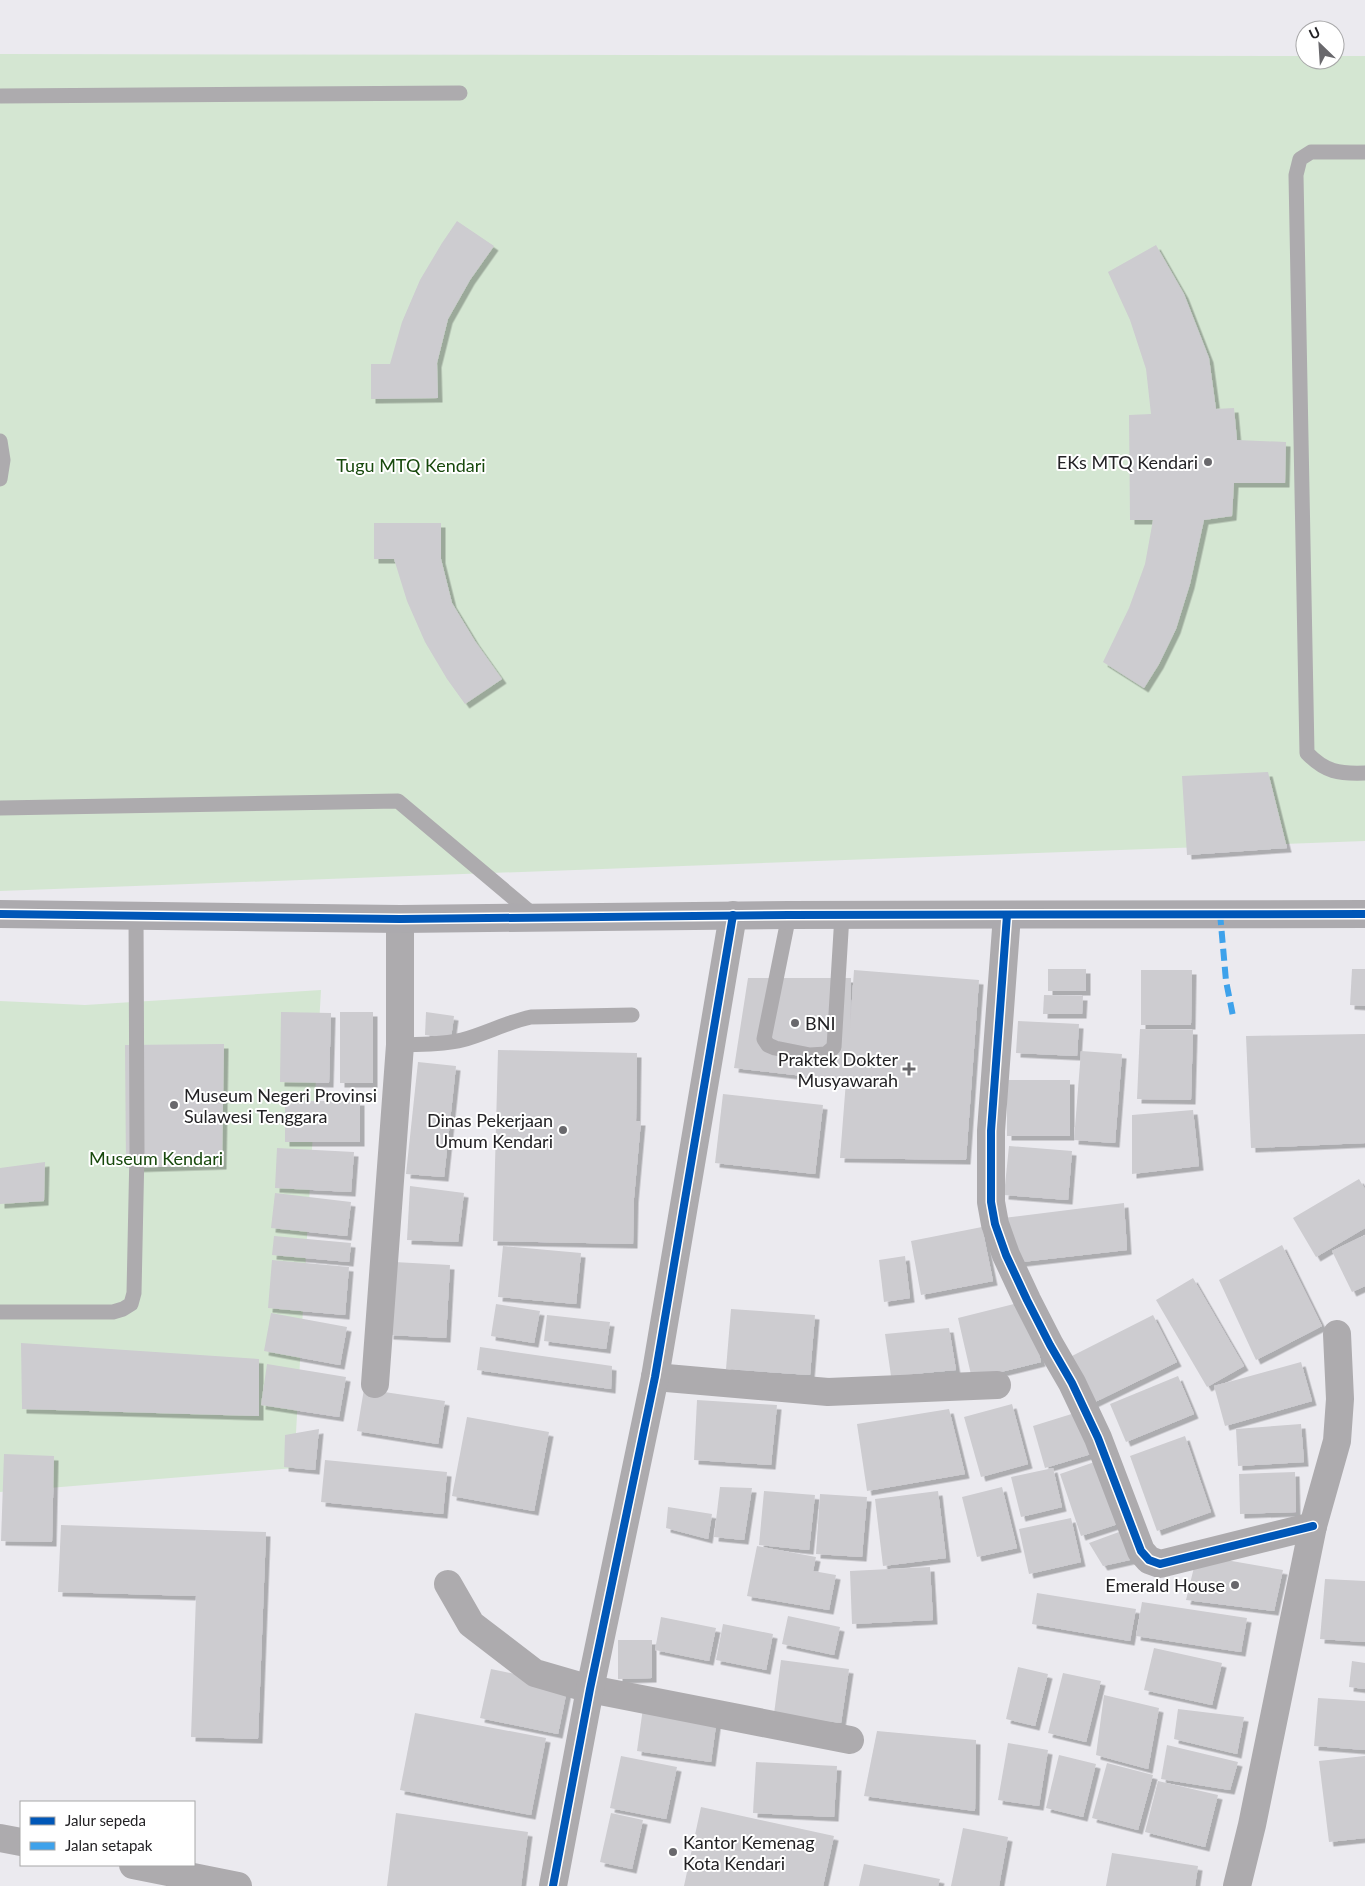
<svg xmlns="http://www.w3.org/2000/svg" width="1365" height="1886" viewBox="0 0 1365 1886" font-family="Lato,sans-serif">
<defs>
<filter id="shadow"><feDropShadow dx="4.5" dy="4.5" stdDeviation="0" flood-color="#0004"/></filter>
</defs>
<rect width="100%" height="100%" fill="#ebeaef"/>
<!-- green -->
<g fill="#d4e6d2">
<path d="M0,54L1305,56V60H1335V56H1365V841L0,891Z"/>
<path d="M321,990L294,1468L0,1492V1001L85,1005Z"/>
</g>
<!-- building -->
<g fill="#cdccd0" filter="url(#shadow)">
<path d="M457,221L494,246L470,280L448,319L437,363L438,398L371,399V364H390L402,322L420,280L442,243Z"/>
<path d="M1156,245L1184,294L1209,358L1216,409L1234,408L1237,440L1286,442L1285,483H1234L1232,516L1204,520L1190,584L1176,629L1159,664L1144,688L1103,662L1129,608L1145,564L1153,520H1130L1129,415L1151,414L1146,369L1130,320L1108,272Z"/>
<path d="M374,523H441V559L452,603L475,641L502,679L465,704L447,679L425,642L407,601L394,559H374Z"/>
<path d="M1268,772L1287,848L1187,855L1182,776Z"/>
<rect x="1048" y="969" width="38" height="22"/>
<path d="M1352,969H1365V1006L1350,1005Z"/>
<path d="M854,970L979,980L966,1160L840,1158L846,1081L734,1068L748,978H851L850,1029Z"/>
<path d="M1141,970H1192L1191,1025H1141Z"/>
<path d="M1044,995L1083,996L1082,1014H1043Z"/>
<path d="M281,1012L331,1013L329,1083L280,1082Z"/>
<rect x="340" y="1012" width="33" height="71"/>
<path d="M426,1012L454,1016L451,1038L425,1035Z"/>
<path d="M1018,1021L1079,1024L1077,1056L1016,1053Z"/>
<path d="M1140,1029L1193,1030L1191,1100L1137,1099Z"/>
<path d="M1365,1034V1143L1251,1148L1246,1036Z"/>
<path d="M224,1044L222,1165L126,1168L125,1045Z"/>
<path d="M498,1050L637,1053L636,1121H641L634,1198L633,1244L493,1241Z"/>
<path d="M1081,1051L1122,1054L1115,1143L1074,1140Z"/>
<path d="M418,1062L456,1066L444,1177L406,1174Z"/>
<rect x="1007" y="1080" width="63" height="56"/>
<path d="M723,1094L823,1105L815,1174L715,1163Z"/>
<rect x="285" y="1101" width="75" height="41"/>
<path d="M1193,1110L1199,1166L1132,1174V1115Z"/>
<path d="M1009,1146L1072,1151L1068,1200L1004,1195Z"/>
<path d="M277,1148L354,1152L351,1192L275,1188Z"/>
<path d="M45,1162L44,1201L0,1204V1168Z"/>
<path d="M1359,1179L1365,1189V1228L1316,1257L1293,1218Z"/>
<path d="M410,1186L464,1193L458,1242L407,1240Z"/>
<path d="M275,1193L351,1202L347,1236L271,1228Z"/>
<path d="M1124,1203L1127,1250L1013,1263L1003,1218Z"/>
<path d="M982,1227L993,1281L921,1295L911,1241Z"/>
<path d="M1365,1235V1286L1352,1292L1332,1251Z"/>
<path d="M274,1236L351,1243L349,1262L272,1255Z"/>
<path d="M1282,1245L1322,1326L1256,1360L1219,1280Z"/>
<path d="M503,1246L581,1253L576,1304L498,1297Z"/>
<path d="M905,1256L910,1298L884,1302L879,1260Z"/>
<path d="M272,1260L349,1267L345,1315L268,1308Z"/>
<path d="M394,1262L450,1265L446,1338L389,1335Z"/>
<path d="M1193,1278L1244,1366L1207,1387L1156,1300Z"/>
<path d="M1026,1301L1041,1362L972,1379L958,1318Z"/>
<path d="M496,1304L540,1311L534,1343L491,1336Z"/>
<path d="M731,1309L815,1315L810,1375L726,1369Z"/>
<path d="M271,1313L347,1327L340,1365L264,1351Z"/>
<path d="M547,1315L610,1322L606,1349L544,1341Z"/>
<path d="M1153,1315L1177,1362L1093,1403L1070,1357Z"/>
<path d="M949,1328L956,1370L891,1376L885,1334Z"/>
<path d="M21,1343L259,1359V1416L22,1409Z"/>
<path d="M480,1347L612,1366L611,1389L477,1370Z"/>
<path d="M1301,1362L1312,1401L1225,1426L1214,1386Z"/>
<path d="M267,1364L346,1377L339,1417L261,1405Z"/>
<path d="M1178,1376L1194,1414L1126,1442L1110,1404Z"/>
<path d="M364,1389L445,1401L438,1444L357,1431Z"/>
<path d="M697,1400L777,1405L771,1465L694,1460Z"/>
<path d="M1012,1404L1028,1464L981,1477L964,1417Z"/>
<path d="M949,1409L965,1474L867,1491L857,1424Z"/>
<path d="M1078,1412L1091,1454L1045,1468L1033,1426Z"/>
<path d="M467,1417L549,1432L534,1511L452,1496Z"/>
<path d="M1301,1424L1304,1462L1238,1466L1236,1429Z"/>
<path d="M319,1429L315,1470L284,1467L285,1435Z"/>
<path d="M1185,1436L1211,1512L1157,1531L1130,1456Z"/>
<path d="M4,1454L54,1456L52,1542L1,1541Z"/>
<path d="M1103,1459L1124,1522L1081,1536L1060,1474Z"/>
<path d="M325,1460L447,1472L443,1514L321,1502Z"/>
<path d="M1053,1468L1062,1507L1021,1517L1011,1477Z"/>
<path d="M1295,1472L1296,1512L1240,1514L1239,1474Z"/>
<path d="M720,1487L752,1488L744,1540L714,1537Z"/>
<path d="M1002,1487L1017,1548L977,1557L962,1497Z"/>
<path d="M764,1491L815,1495L809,1550L759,1545Z"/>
<path d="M938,1491L946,1558L883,1566L875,1499Z"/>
<path d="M820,1494L867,1497L862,1557L816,1554Z"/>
<path d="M668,1507L712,1514L708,1539L666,1528Z"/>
<path d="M1071,1518L1081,1562L1029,1574L1019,1529Z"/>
<path d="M61,1525L266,1532L258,1739L191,1737L196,1596L58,1592Z"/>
<path d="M1138,1525L1152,1555L1103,1566L1089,1543Z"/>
<path d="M757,1546L816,1557L813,1571L836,1575L829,1610L747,1596Z"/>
<path d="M1197,1555L1283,1570L1274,1611L1186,1600Z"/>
<path d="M930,1567L933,1620L852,1624L850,1571Z"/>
<path d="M1325,1579L1365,1581V1642L1320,1639Z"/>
<path d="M1037,1593L1136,1609L1130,1641L1032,1624Z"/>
<path d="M1142,1602L1247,1618L1241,1652L1136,1636Z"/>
<path d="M788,1616L840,1627L834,1655L782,1644Z"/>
<path d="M661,1617L716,1628L709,1661L655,1650Z"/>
<path d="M723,1624L773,1634L766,1670L716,1660Z"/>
<path d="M618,1640H652V1678L618,1679Z"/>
<path d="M1154,1648L1222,1663L1212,1705L1144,1690Z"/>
<path d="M781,1660L849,1669L841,1723L774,1714Z"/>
<path d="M1352,1661L1365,1663V1689L1349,1687Z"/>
<path d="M1018,1667L1048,1674L1035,1726L1006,1719Z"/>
<path d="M491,1669L568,1685L558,1734L480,1718Z"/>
<path d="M1063,1673L1101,1681L1086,1742L1048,1733Z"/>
<path d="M1104,1695L1159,1708L1148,1769L1096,1755Z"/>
<path d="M1318,1698L1365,1701V1750L1314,1746Z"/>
<path d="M643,1708L717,1718L711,1762L637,1751Z"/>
<path d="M1178,1709L1244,1717L1237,1754L1174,1739Z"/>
<path d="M415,1713L546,1738L531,1815L400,1790Z"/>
<path d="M877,1731L976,1740L975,1811L864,1796Z"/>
<path d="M1008,1743L1048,1750L1039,1806L998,1800Z"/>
<path d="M1167,1745L1238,1762L1230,1790L1161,1779Z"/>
<path d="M1059,1755L1096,1764L1083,1817L1046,1808Z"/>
<path d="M621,1756L677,1767L666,1819L610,1808Z"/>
<path d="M1365,1756V1838L1329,1842L1319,1761Z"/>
<path d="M756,1762L837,1766L834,1817L753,1813Z"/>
<path d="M1107,1763L1153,1775L1138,1830L1092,1818Z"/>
<path d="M1158,1781L1218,1795L1205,1847L1145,1832Z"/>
<path d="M701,1807L834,1836L823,1886H684Z"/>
<path d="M396,1813L528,1832L521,1886H387Z"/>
<path d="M611,1813L643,1820L632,1869L600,1862Z"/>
<path d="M963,1828L1008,1837L999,1886H951Z"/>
<path d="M1112,1853L1198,1866L1195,1886H1106Z"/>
<path d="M864,1864L940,1879L938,1886H859Z"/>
</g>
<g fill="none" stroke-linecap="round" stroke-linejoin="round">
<!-- lane -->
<g stroke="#adabae" stroke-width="15">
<path d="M0,96L460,93"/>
<path d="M1365,152H1311L1300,159L1296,175L1307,753C1325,772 1339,774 1365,773"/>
<path d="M0,441L3,460L0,479"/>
<path d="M0,808L398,801L536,917"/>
<path d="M789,915L764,1039L768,1045L775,1048L810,1055L826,1054L834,1047L842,915"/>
<path d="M400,1045C421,1044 442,1045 462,1040C485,1034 507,1022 531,1017L632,1015"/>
<path d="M0,1312H113L123,1309L131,1304L134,1293L137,1151L136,916"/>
</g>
<!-- street -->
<g stroke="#adabae" stroke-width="28">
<path d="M1007,915L991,1131V1202L995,1224L1006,1255L1027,1300L1050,1345L1072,1383L1098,1438L1141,1551L1149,1560L1160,1564L1313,1526"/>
<path d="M655,1377L828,1392L997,1385"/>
<path d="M375,1384L400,1045V919"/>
<path d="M448,1584L471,1624L535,1673L590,1689L850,1740"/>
<path d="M0,1838L21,1842"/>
<path d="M133,1865L238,1886"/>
<path d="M553,1886L590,1689L655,1377L733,915"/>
<path d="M1237,1886L1252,1825L1313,1526L1337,1441L1340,1399L1337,1334"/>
</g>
<!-- secondary -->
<path stroke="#acaaae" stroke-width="28" d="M0,914L400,919L789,915L1365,914"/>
<!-- quiet -->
<path stroke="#3ea2eb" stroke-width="6" stroke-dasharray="12 6" stroke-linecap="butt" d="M1220,913L1226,981L1233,1016"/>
<defs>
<g id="cycleway">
<path d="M0,914L400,919L789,915L1365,914"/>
<path d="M1007,915L991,1131V1202L995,1224L1006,1255L1027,1300L1050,1345L1072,1383L1098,1438L1141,1551L1149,1560L1160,1564L1313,1526"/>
<path d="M553,1886L590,1689L655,1377L733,915"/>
</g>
</defs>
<!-- cycleway casing -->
<use href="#cycleway" stroke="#fff" stroke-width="11"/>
<!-- cycleway -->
<use href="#cycleway" stroke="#0057b8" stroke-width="8"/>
</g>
<!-- markers -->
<g fill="#69686c" stroke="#fff" stroke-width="2">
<circle cx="1208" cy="462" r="5"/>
<circle cx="795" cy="1023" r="5"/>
<path d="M906.5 1061.5h5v5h5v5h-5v5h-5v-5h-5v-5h5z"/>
<circle cx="174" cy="1105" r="5"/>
<circle cx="563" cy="1130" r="5"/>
<circle cx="1235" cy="1585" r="5"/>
<circle cx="673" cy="1852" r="5"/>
</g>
<g text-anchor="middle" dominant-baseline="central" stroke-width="4" stroke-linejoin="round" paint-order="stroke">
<!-- poi labels -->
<g font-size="18" fill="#232225" stroke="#fff" text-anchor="end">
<text x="1198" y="462">EKs MTQ Kendari</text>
<text x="805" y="1023" text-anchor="start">BNI</text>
<text x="898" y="1059">Praktek Dokter<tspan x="898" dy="21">Musyawarah</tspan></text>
<text x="184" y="1095" text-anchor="start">Museum Negeri Provinsi<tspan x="184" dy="21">Sulawesi Tenggara</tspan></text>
<text x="553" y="1120">Dinas Pekerjaan<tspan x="553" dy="21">Umum Kendari</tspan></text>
<text x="1225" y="1585">Emerald House</text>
<text x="683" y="1842" text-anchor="start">Kantor Kemenag<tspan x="683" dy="21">Kota Kendari</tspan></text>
</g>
<!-- park labels -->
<g font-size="18" fill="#18490d" stroke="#fff">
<text x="411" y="465">Tugu MTQ Kendari</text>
<text x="156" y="1158">Museum Kendari</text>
</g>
</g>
<!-- legend -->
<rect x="20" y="1801" width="175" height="65" fill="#ffffff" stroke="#a7a7a8"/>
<rect x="30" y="1817" width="25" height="8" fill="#0057b8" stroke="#a7a7a8"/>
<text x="65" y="1826" font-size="15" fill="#232225">Jalur sepeda</text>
<rect x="30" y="1842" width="25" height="8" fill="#3ea2eb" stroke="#a7a7a8"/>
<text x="65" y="1851" font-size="15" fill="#232225">Jalan setapak</text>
<!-- north arrow -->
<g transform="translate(1320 45) rotate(335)"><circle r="24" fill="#ffffff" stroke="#a7a7a8"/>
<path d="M0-4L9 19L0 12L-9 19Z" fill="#69686c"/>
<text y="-8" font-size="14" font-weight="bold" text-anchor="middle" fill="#232225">U</text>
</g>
</svg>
